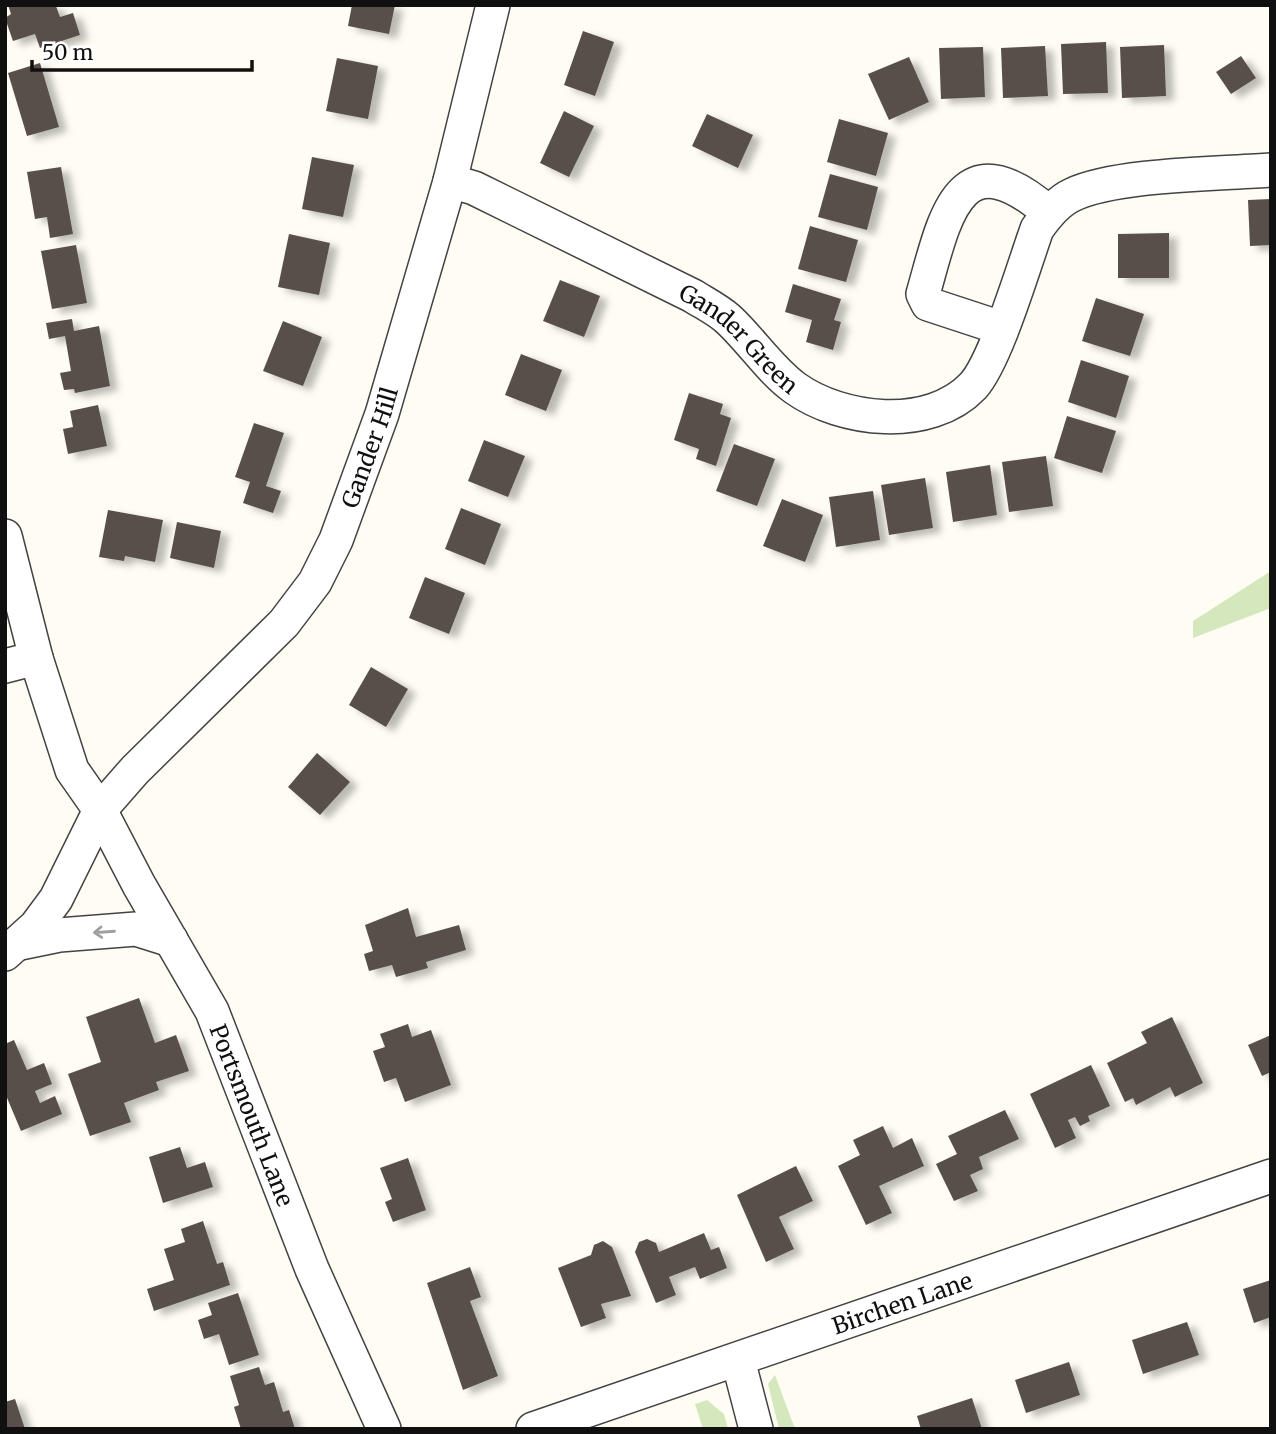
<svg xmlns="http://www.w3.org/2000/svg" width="1276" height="1434" viewBox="0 0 1276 1434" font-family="Merriweather,serif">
<defs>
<filter id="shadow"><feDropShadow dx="8" dy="4.5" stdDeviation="3.5" flood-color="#0004"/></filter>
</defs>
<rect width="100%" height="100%" fill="#fefcf3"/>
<!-- green -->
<g fill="#d5e8bd">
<path d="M1271,571V608L1193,638V621Z"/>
<path d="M775,1375L795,1429H779L768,1384Z"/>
<path d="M707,1400L724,1414L728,1429H703L695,1404Z"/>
</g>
<!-- building -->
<g fill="#58504c" filter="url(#shadow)">
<path d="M8,5L56,6L60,17L73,13L80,35L40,48L35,34L13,41L5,18L11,14Z"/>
<path d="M352,5H395L389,34L348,26Z"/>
<path d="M583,31L614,42L595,96L564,85Z"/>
<path d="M1106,42L1108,93L1063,94L1061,44Z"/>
<path d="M1164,45L1166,96L1122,98L1120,47Z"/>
<path d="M1045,46L1048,96L1003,98L1001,48Z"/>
<path d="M983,47L985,97L941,99L939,48Z"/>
<path d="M1241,56L1256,78L1231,94L1216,72Z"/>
<path d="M909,57L929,102L889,120L868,74Z"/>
<path d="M337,58L378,66L368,119L326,111Z"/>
<path d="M40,63L59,127L27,136L8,73Z"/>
<path d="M564,111L594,126L569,177L540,163Z"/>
<path d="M707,114L753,135L738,168L692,146Z"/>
<path d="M839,119L888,133L876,176L827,162Z"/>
<path d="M312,157L354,165L343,217L302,209Z"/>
<path d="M61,167L73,234L50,238L47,217L35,219L27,172Z"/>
<path d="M830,174L878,187L867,230L818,217Z"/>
<path d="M1271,199V245L1250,246L1248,200Z"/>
<path d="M810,226L858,240L846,282L798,269Z"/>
<path d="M1169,233V278H1118V234Z"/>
<path d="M289,234L330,243L319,295L278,287Z"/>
<path d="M76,245L87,303L52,309L41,251Z"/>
<path d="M560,280L600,296L584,337L543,321Z"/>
<path d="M793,284L841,299L834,320L841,322L833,350L806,342L812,320L785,312Z"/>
<path d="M1096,298L1144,314L1130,356L1082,341Z"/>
<path d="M72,319L74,331L99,326L110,386L75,393L74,389L64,390L60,373L71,371L65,336L49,339L46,323Z"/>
<path d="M283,321L322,337L303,386L263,371Z"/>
<path d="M521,354L562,370L546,411L505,395Z"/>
<path d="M1081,360L1129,376L1116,418L1068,402Z"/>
<path d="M689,393L723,404L720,414L731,418L716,466L696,459L699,449L674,440Z"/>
<path d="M98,405L107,446L68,454L63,429L73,427L70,411Z"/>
<path d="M1067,416L1116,431L1102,473L1054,458Z"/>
<path d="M254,423L284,433L266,486L281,491L273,513L243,503L250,482L235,477Z"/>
<path d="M484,440L525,456L508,497L468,481Z"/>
<path d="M734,444L775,459L757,506L716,491Z"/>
<path d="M1046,456L1053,506L1009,512L1002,462Z"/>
<path d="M990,465L997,515L953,522L946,472Z"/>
<path d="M925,478L933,528L889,535L881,485Z"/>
<path d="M873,491L880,540L836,547L829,497Z"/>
<path d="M782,499L823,515L805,562L763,546Z"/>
<path d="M461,508L501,524L485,565L445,549Z"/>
<path d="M108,510L163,520L155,562L125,556L124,561L99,557Z"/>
<path d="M177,522L221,531L214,568L170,558Z"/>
<path d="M425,577L465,593L449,634L409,618Z"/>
<path d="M371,667L408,689L386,727L349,705Z"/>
<path d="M317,753L350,782L320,815L288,787Z"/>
<path d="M408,908L416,937L459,925L466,950L426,962L428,968L396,977L392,965L369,971L364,954L373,951L365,925Z"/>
<path d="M139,998L155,1043L176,1035L189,1071L156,1082L159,1090L124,1103L131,1122L90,1136L68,1074L101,1062L86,1017Z"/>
<path d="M1172,1017L1203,1083L1175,1097L1170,1087L1136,1105L1133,1098L1125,1102L1107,1063L1147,1043L1141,1032Z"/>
<path d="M408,1024L412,1037L431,1030L451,1085L405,1102L396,1078L384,1082L373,1051L385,1047L380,1034Z"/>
<path d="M1271,1035V1072L1262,1076L1248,1045Z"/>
<path d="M14,1040L27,1070L44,1063L52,1084L35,1091L40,1103L55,1096L62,1114L21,1131L5,1093V1044Z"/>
<path d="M1091,1065L1110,1106L1088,1116L1090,1121L1080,1126L1075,1117L1068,1120L1076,1138L1055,1148L1030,1094Z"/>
<path d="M1005,1110L1019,1139L979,1157L983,1169L970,1175L978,1191L954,1201L936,1164L957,1154L948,1136Z"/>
<path d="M883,1126L893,1148L912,1138L924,1166L879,1186L892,1213L866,1225L838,1166L860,1155L853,1140Z"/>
<path d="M180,1147L187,1168L205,1162L213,1187L163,1203L149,1157Z"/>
<path d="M408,1158L426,1210L393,1222L385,1202L392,1199L380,1168Z"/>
<path d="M796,1166L813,1201L779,1217L794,1249L766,1262L737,1195Z"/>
<path d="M203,1221L217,1264L223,1262L230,1285L154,1311L147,1289L174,1280L164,1249L185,1242L181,1229Z"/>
<path d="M704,1233L711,1250L719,1247L727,1268L700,1279L695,1267L669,1277L676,1295L656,1303L635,1252L639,1242L647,1239L656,1243L659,1252Z"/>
<path d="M603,1241L612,1247L631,1296L601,1304L606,1318L581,1327L558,1268L591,1255L594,1245Z"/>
<path d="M470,1267L481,1297L470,1301L498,1376L463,1390L427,1283Z"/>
<path d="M1271,1280V1317L1254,1323L1243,1289Z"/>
<path d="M238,1293L259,1355L229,1365L219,1334L204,1339L198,1320L212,1315L208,1303Z"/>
<path d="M1187,1322L1199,1355L1143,1374L1132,1340Z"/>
<path d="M1069,1362L1080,1395L1026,1413L1015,1380Z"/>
<path d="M259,1367L265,1385L274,1382L283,1412L289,1410L295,1429H241L234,1407L239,1405L230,1376Z"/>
<path d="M972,1398L982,1429H921L917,1416Z"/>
<path d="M15,1399L25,1429H5V1402Z"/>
</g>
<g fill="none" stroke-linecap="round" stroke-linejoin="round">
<defs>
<g id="minor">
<path id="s1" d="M450,181L474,188L693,296C704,303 718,310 728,319C751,340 770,370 795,388C841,421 929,432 973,386C996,361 1024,265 1037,229C1046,216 1057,202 1072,195C1116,174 1219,174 1271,170"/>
<path d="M1001,328L928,304L923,294C944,221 958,133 1049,213"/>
<path id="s2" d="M5,536L36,658L72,770L100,810L139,885L212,1011L312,1269L384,1429"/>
<path d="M5,666L36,658"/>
<path d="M20,943L59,935L136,929L171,940"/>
<path id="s3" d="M5,954L36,926L56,899L100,810L135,770L284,623L315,582L336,540L382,414L450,181L493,5"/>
<path d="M738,1360L756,1429"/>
<path id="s4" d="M533,1429L1271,1176"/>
</g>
</defs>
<!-- minor casing -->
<use href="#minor" stroke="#434343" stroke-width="36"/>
<!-- minor -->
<use href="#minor" stroke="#fff" stroke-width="33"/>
</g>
<!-- one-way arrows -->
<defs><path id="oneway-shaft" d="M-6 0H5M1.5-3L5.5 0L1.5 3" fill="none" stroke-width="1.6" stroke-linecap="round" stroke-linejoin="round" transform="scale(1.75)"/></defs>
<use stroke="#9f9f9f" href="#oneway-shaft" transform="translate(104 932) rotate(176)"/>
<g text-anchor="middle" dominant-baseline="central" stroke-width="7" stroke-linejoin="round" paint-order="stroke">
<!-- street labels -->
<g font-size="23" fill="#101010" stroke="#fff">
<text stroke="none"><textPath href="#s1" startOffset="332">Gander Green</textPath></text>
<text stroke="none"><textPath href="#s3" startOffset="634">Gander Hill</textPath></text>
<text stroke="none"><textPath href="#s2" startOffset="634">Portsmouth Lane</textPath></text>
<text stroke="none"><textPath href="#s4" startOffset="390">Birchen Lane</textPath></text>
</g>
</g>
<!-- border -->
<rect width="1276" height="1434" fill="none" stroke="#101010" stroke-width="14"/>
<!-- scale -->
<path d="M32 60v10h220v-10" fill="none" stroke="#101010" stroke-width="3.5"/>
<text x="42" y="60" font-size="21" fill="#101010" stroke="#ffffff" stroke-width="5" paint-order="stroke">50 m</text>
</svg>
